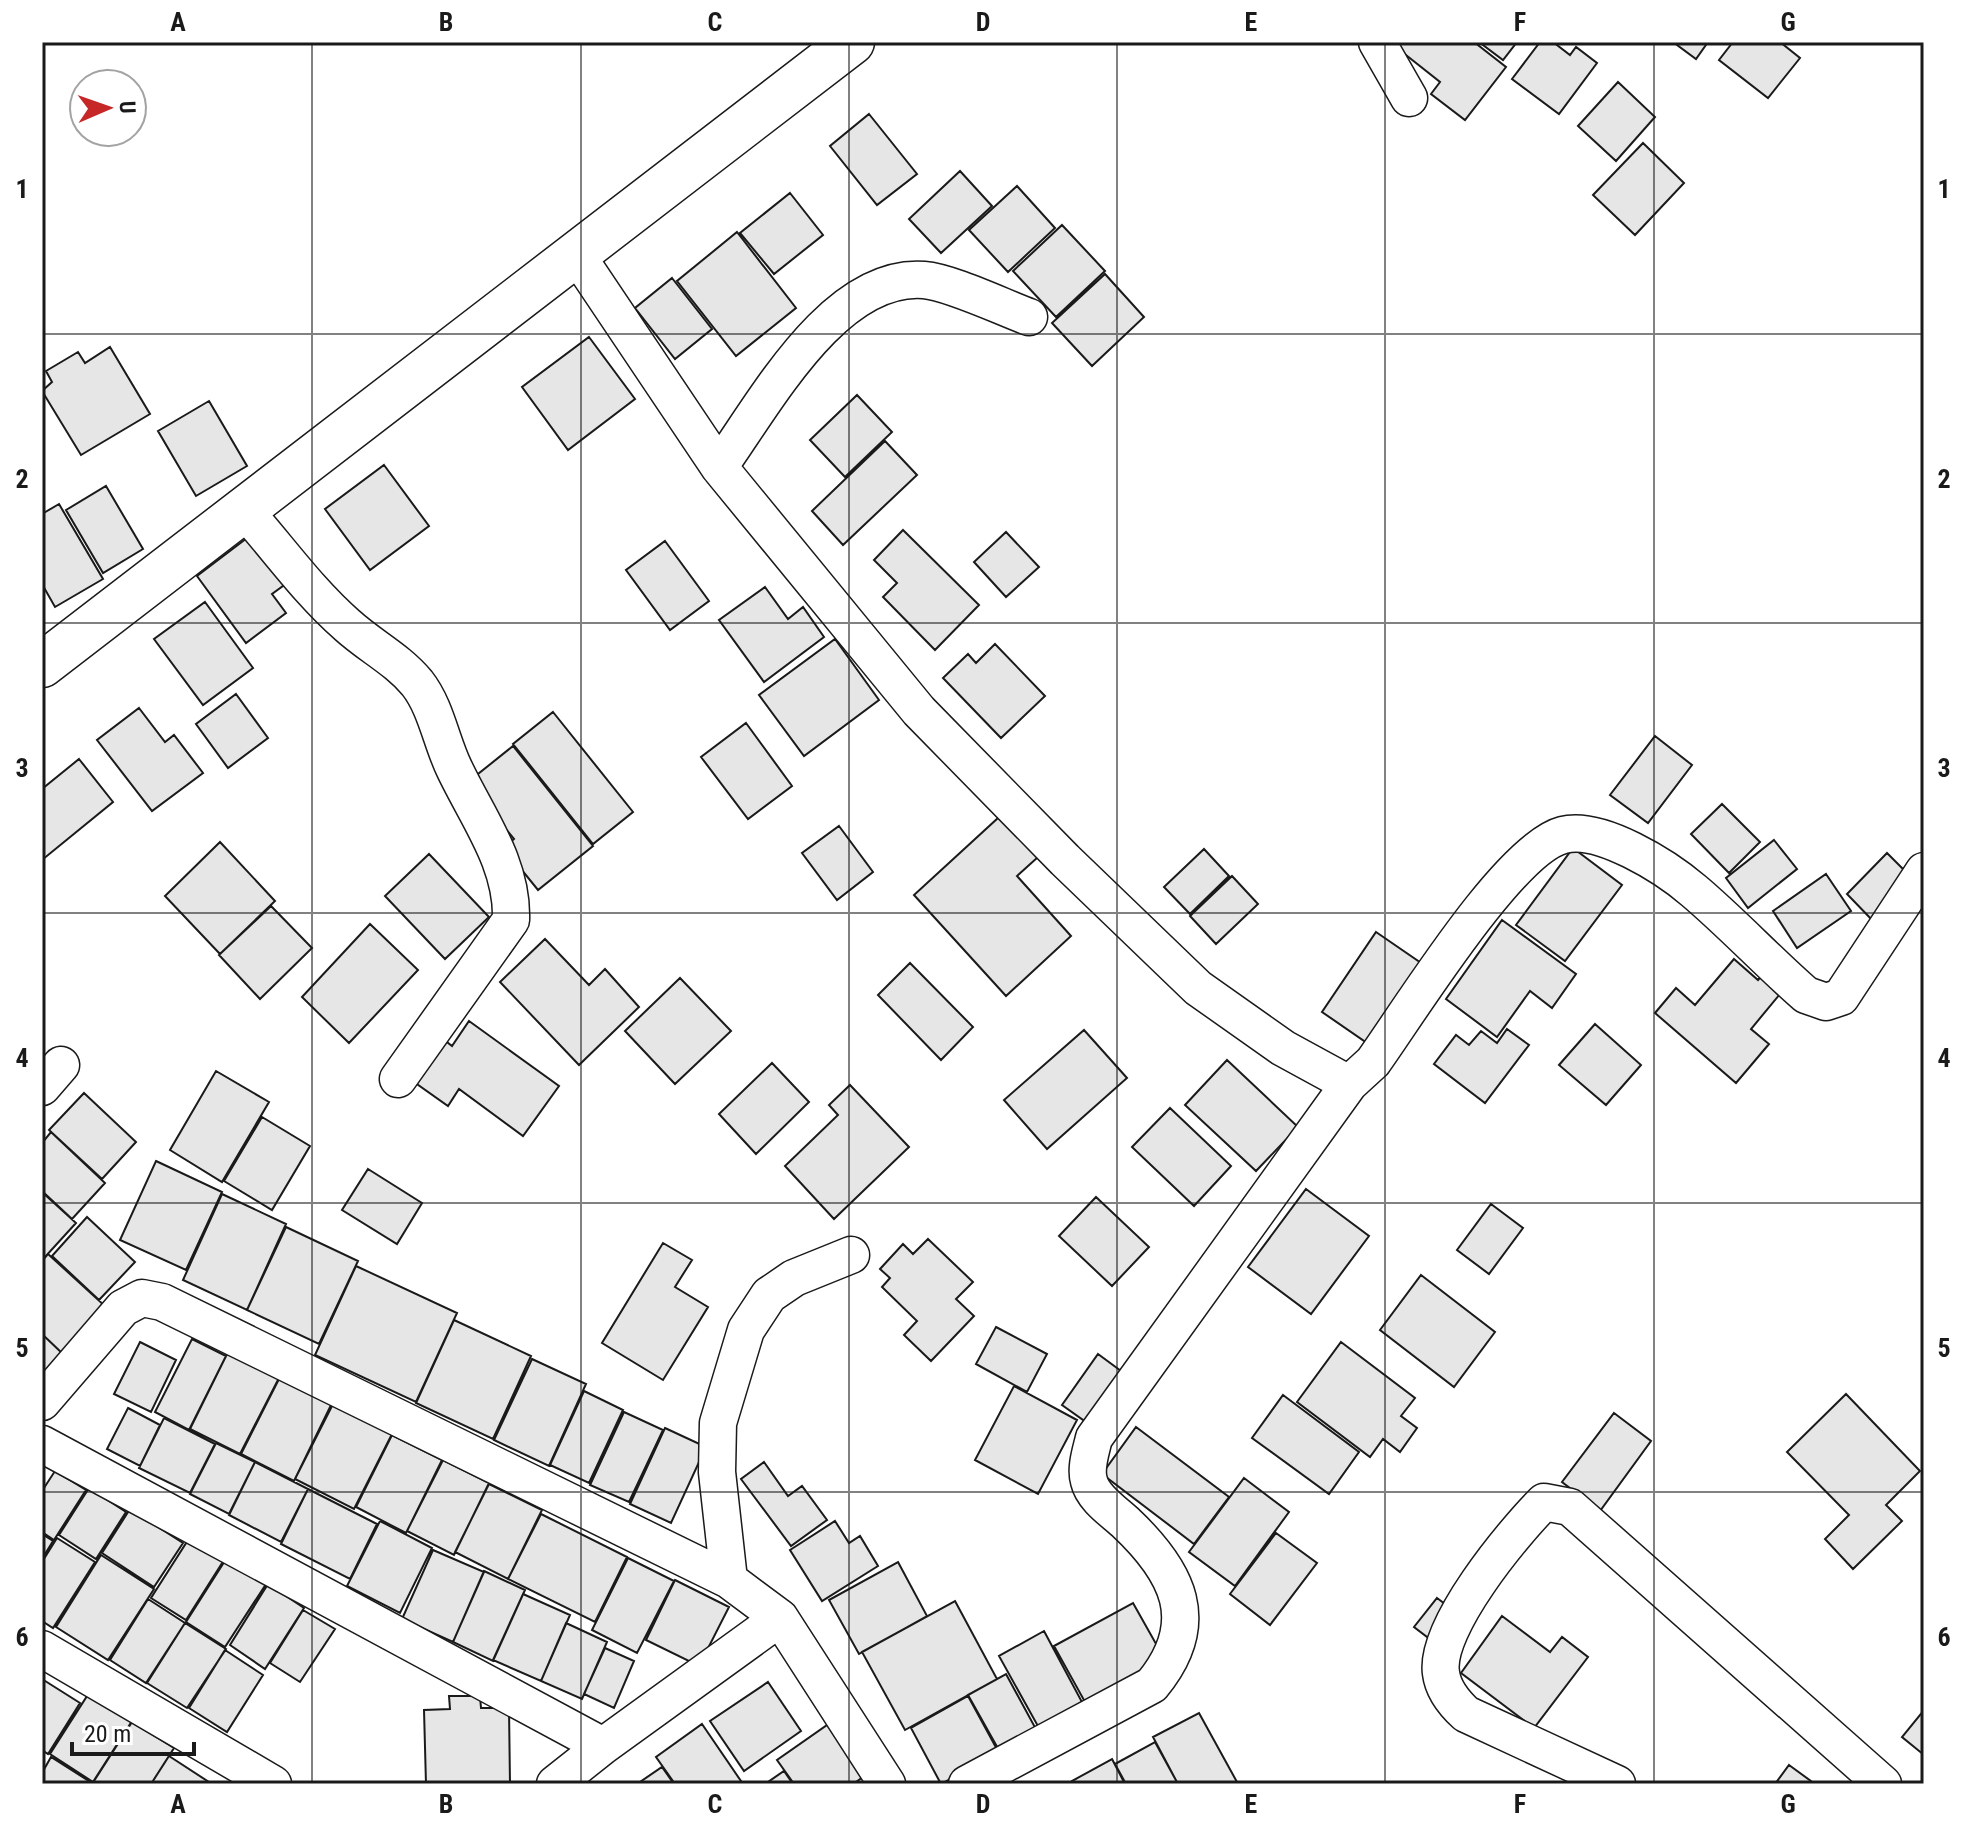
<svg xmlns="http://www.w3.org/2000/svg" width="1966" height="1826" font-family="'Roboto Condensed',sans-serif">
  <rect width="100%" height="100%" fill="#fff"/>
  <path fill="#e6e6e6" stroke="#1a1a1a" stroke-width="2" d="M1394,42H1474L1506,67L1465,120L1431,94L1440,82L1392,44Z
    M1479,42H1517L1503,60Z
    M1540,42H1553L1570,55L1576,47L1597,63L1559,114L1512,79Z
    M1673,42H1708L1696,59Z
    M1733,42H1780L1800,58L1768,98L1719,60Z
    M1618,82L1655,117L1616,161L1578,126Z
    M869,114L917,174L877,205L830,146Z
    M1643,143L1684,183L1635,235L1593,195Z
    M960,171L992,206L941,253L909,219Z
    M1017,186L1055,228L1008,272L969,230Z
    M790,193L823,235L774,274L740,233Z
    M1062,225L1105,271L1056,317L1013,271Z
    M737,232L796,308L736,356L677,281Z
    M1105,274L1144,317L1092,366L1052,323Z
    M672,278L712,329L675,359L635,308Z
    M589,337L635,399L568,450L522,387Z
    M110,347L150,414L81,455L42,391L52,382L46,371L78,352L85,363Z
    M857,395L892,432L845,477L810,440Z
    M209,401L247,466L196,496L158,431Z
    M885,441L917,475L843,545L812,511Z
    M384,465L429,526L370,570L325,509Z
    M106,486L143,549L103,573L66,510Z
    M59,504L103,579L55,607L42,584V514Z
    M903,530L979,605L935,650L883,597L897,583L874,560Z
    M1006,532L1039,567L1006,597L974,562Z
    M251,535L287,583L272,594L286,613L246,643L197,576Z
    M665,541L709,601L670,630L626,570Z
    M765,587L788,619L803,607L824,637L764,682L719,620Z
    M205,602L253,668L203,705L154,639Z
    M835,639L879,700L804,756L759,695Z
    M995,644L1045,696L1001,738L943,678L968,654L976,663Z
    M236,694L268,738L228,768L196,724Z
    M139,708L165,742L174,735L203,773L152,811L97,740Z
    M553,712L633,812L593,844L513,744Z
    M746,723L792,786L748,819L701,757Z
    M1655,736L1692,765L1648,823L1610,795Z
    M513,746L593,846L538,890L504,848L514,839L468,782Z
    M79,759L113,802L42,860V789Z
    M1722,804L1760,842L1729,873L1691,834Z
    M1010,807L1048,848L1017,876L1071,936L1006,996L914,895Z
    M839,826L873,872L837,900L802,853Z
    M1774,840L1797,869L1748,908L1726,878Z
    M220,842L275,901L220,954L165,896Z
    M1573,848L1622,885L1565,961L1516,925Z
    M1204,849L1229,876L1190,914L1164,887Z
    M1887,853L1915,881L1874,922L1847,894Z
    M429,854L489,917L445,959L385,896Z
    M1826,874L1851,911L1797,948L1773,911Z
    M1232,876L1258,904L1216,944L1190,916Z
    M271,906L312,948L260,999L219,955Z
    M1502,920L1576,974L1552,1008L1530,991L1497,1037L1446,999Z
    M370,924L418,970L349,1043L302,997Z
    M1376,932L1424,965L1370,1045L1322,1012Z
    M545,939L589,985L605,969L639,1007L579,1065L500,982Z
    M1734,959L1758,980L1766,971L1785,988L1751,1029L1769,1044L1736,1083L1655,1013L1676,988L1695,1005Z
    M910,963L973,1027L941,1060L878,995Z
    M680,978L731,1031L675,1084L625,1031Z
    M469,1021L559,1086L523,1136L459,1089L448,1106L407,1077L438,1035L452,1046Z
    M1595,1024L1641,1065L1606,1105L1559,1065Z
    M1507,1029L1529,1045L1485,1103L1434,1064L1456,1035L1469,1045L1481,1031L1497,1043Z
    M1084,1030L1127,1078L1047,1149L1004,1100Z
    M1227,1060L1298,1127L1256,1171L1185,1105Z
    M772,1063L809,1102L756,1154L719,1114Z
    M216,1071L269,1102L222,1182L170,1150Z
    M850,1085L909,1147L834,1219L785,1166L838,1115L829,1105Z
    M84,1093L136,1142L102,1179L49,1130Z
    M1170,1108L1231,1166L1194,1206L1132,1147Z
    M262,1117L310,1146L272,1210L224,1181Z
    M51,1132L105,1183L72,1219L42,1191V1143Z
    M156,1161L222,1192L186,1270L120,1240Z
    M368,1169L422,1203L397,1244L342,1210Z
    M1306,1189L1369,1236L1311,1314L1248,1267Z
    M42,1192L76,1223L45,1257L42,1254Z
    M222,1194L286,1224L247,1310L183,1280Z
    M1096,1197L1149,1247L1112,1286L1059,1236Z
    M1491,1204L1523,1228L1489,1274L1457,1250Z
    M87,1217L135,1262L99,1300L52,1256Z
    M286,1227L358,1261L319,1344L247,1310Z
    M928,1239L973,1282L956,1299L974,1316L931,1361L904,1335L917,1321L882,1287L890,1278L880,1269L903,1244L913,1254Z
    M663,1243L692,1260L675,1287L708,1307L663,1380L602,1343Z
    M48,1254L106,1307L63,1354L42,1334V1261Z
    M356,1266L457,1313L416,1402L315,1355Z
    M1421,1275L1495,1332L1454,1387L1380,1330Z
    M454,1320L531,1356L493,1439L416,1403Z
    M996,1327L1047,1354L1027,1392L976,1364Z
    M42,1334L64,1355L42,1378Z
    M192,1339L226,1356L189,1430L155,1412Z
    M140,1342L176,1360L151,1412L114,1394Z
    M1341,1342L1415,1398L1401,1416L1417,1428L1400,1452L1383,1439L1370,1457L1297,1402Z
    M230,1348L281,1374L240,1454L190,1429Z
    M1098,1354L1121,1371L1086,1422L1062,1405Z
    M532,1359L586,1384L549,1466L494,1440Z
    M280,1377L332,1403L294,1481L241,1454Z
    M1014,1386L1077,1420L1038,1494L975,1460Z
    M584,1391L623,1410L589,1483L550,1465Z
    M1846,1394L1920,1471L1886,1505L1902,1521L1853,1569L1825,1539L1849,1515L1787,1452Z
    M1283,1395L1359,1452L1329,1494L1252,1438Z
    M333,1404L392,1434L354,1509L295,1479Z
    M128,1408L160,1425L140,1466L107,1449Z
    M624,1412L663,1430L629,1502L590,1485Z
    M1614,1413L1651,1441L1600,1511L1562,1482Z
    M164,1418L215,1444L190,1493L139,1468Z
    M1136,1427L1229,1497L1194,1544L1102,1474Z
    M665,1428L706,1447L671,1523L630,1504Z
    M392,1435L442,1460L406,1533L356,1507Z
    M216,1443L255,1462L229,1514L190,1494Z
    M443,1460L489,1483L454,1555L407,1531Z
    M255,1462L308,1489L281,1542L229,1515Z
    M764,1462L788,1496L802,1486L827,1520L791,1546L741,1479Z
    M55,1471L86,1490L54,1540L42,1532V1491Z
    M1244,1478L1289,1512L1235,1586L1189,1552Z
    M489,1484L542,1510L508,1579L455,1552Z
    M89,1488L126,1512L96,1559L59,1535Z
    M308,1489L377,1524L350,1579L281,1544Z
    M130,1509L183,1543L154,1587L102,1553Z
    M541,1514L627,1557L595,1622L508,1579Z
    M380,1521L432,1548L400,1613L347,1586Z
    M835,1521L849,1543L860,1536L878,1566L822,1601L790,1550Z
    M1276,1533L1317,1563L1270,1625L1230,1594Z
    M42,1534L53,1541L42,1559Z
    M190,1537L224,1560L186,1620L151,1598Z
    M57,1538L95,1562L53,1628L42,1621V1562Z
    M433,1550L484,1572L453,1642L402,1619Z
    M101,1555L154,1589L108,1660L56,1627Z
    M228,1556L268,1581L225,1647L186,1622Z
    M628,1558L674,1581L637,1653L592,1630Z
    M898,1562L927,1616L859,1654L829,1600Z
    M484,1571L525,1590L493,1661L453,1642Z
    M675,1580L729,1607L699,1666L646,1640Z
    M268,1584L304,1608L265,1669L230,1645Z
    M523,1594L570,1615L541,1681L493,1660Z
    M1437,1598L1457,1613L1435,1643L1414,1627Z
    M148,1599L185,1623L146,1683L110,1660Z
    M955,1601L997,1679L905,1730L862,1652Z
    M1133,1603L1164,1658L1085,1702L1054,1646Z
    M303,1610L335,1629L300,1682L270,1663Z
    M1502,1616L1550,1652L1562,1637L1588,1657L1534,1728L1461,1673Z
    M185,1623L226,1649L187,1708L147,1683Z
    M566,1623L607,1642L582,1699L541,1681Z
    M1044,1631L1083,1704L1039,1728L999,1656Z
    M605,1648L634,1661L614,1708L584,1694Z
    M225,1650L263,1675L227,1732L189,1708Z
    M1006,1674L1037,1731L1000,1752L968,1695Z
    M42,1679L80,1703L48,1754L42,1750Z
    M768,1682L801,1731L744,1771L710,1721Z
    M89,1693L132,1721L93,1782L50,1754Z
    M449,1696H480L481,1708H509L510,1784H426L424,1710L450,1709Z
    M968,1696L999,1753L941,1784L911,1728Z
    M1924,1710V1755L1902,1737Z
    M1199,1713L1237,1782L1233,1784H1178L1153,1737Z
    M132,1722L174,1748L151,1784H99L94,1781Z
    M830,1723L866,1775L853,1784H794L777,1760Z
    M702,1724L743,1784H675L656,1757Z
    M1155,1742L1178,1784H1126L1115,1764Z
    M169,1756L212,1784H151Z
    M51,1757L92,1783L91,1784H42V1773Z
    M1112,1759L1125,1784H1073L1072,1781Z
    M1789,1765L1815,1784H1775Z
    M662,1767L674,1784H637Z
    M784,1771L793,1784H765Z"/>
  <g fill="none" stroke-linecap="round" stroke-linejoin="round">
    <g stroke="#1a1a1a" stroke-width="39">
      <path id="minor" d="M1377,42L1409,98
        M576,254L719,467L919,711L1065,860L1198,988L1283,1048L1349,1084
        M719,467C765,403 834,273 924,280C950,282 1002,307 1029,317
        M245,511C278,548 309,592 347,625C370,646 397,659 417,683C436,707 441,741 454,768C477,817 513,863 511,920L398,1079
        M42,1087L61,1065
        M42,1402L123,1308L142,1298L162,1302L729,1580L780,1618L887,1784
        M42,1444L603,1746
        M729,1580L717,1472L718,1423L746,1330L769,1295L794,1278L851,1255
        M42,1649L273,1784
        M555,1784L603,1746L780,1618
        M967,1784L1152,1685C1204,1622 1178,1572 1125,1522C1113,1511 1093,1498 1089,1481C1085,1468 1091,1451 1094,1438L1349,1084L1373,1062C1409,1012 1509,849 1563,835C1600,825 1666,867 1694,891C1733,924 1768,962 1806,995L1826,1002L1841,997L1924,871
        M1617,1784L1466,1714C1454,1703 1443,1689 1441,1673C1434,1628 1513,1533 1544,1502L1570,1507L1883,1784"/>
    </g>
    <g stroke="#1a1a1a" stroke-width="47">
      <path id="tertiary" d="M42,665L852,42"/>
    </g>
    <use href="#minor" stroke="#fff" stroke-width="36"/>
    <use href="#tertiary" stroke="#fff" stroke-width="44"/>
  </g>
  <path fill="none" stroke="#1a1a1a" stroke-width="2" stroke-opacity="0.55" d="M312,42V1784M581,42V1784M849,42V1784M1117,42V1784M1385,42V1784M1654,42V1784M42,334H1924M42,623H1924M42,913H1924M42,1203H1924M42,1492H1924"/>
  <rect width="1966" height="1826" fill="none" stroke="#ffffff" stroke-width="88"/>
  <g transform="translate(108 108) rotate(88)"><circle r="38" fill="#ffffff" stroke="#a3a3a3" stroke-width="2"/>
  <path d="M0-6L14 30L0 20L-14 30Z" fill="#c62828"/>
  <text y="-12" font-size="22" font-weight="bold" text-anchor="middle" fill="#1a1a1a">U</text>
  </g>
  <path d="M72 1742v12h122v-12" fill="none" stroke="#1a1a1a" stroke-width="4"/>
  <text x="84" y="1742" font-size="24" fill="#1a1a1a" stroke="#ffffff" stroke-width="6" paint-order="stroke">20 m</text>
  <rect x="44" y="44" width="1878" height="1738" fill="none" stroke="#1a1a1a" stroke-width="3"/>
  <g font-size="26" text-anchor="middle" font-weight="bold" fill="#1a1a1a">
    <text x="178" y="31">A</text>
    <text x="446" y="31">B</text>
    <text x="715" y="31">C</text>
    <text x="983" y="31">D</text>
    <text x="1251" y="31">E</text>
    <text x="1520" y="31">F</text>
    <text x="1788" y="31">G</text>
    <text x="22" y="198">1</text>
    <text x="1944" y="198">1</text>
    <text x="22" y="488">2</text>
    <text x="1944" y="488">2</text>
    <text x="22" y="777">3</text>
    <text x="1944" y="777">3</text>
    <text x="22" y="1067">4</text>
    <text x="1944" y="1067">4</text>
    <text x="22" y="1357">5</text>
    <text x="1944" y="1357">5</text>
    <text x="22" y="1646">6</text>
    <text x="1944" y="1646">6</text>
    <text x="178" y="1813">A</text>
    <text x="446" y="1813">B</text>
    <text x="715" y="1813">C</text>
    <text x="983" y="1813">D</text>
    <text x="1251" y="1813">E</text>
    <text x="1520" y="1813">F</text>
    <text x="1788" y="1813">G</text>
  </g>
</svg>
